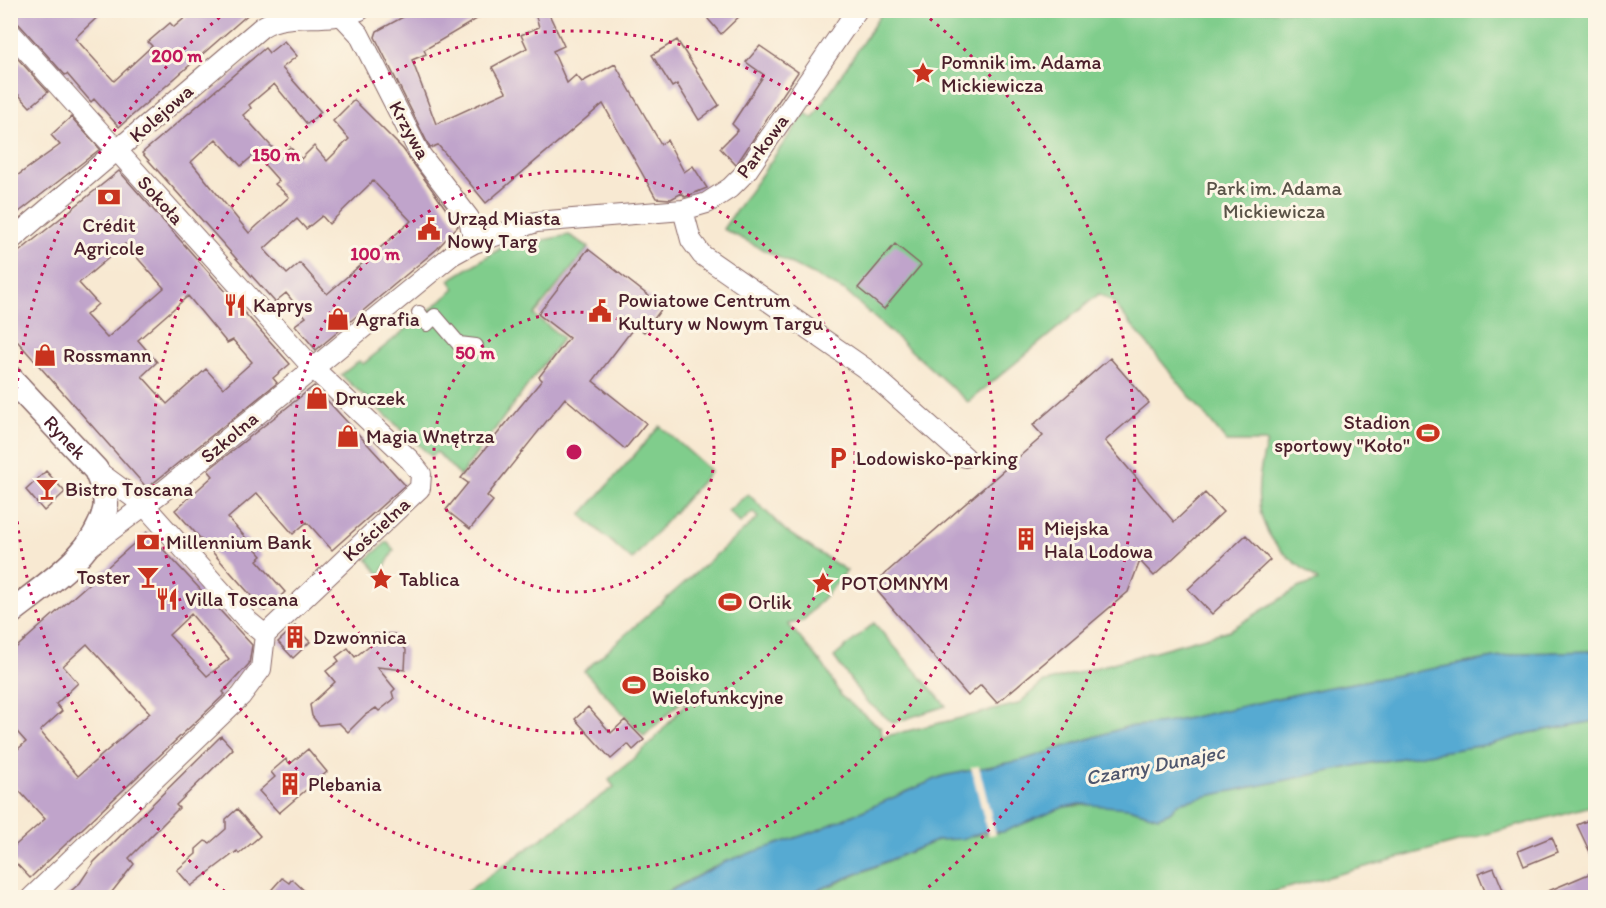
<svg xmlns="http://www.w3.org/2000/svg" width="1606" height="908" font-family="Itim,sans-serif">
  <rect width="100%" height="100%" fill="#fcf5e5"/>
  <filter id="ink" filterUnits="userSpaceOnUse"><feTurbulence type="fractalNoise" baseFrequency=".0167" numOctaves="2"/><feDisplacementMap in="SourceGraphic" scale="12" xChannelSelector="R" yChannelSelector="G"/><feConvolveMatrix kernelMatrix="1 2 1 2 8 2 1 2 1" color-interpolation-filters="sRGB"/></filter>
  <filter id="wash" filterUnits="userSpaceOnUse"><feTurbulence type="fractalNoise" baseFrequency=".008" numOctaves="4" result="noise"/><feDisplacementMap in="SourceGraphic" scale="24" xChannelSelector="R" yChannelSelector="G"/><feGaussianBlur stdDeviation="1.35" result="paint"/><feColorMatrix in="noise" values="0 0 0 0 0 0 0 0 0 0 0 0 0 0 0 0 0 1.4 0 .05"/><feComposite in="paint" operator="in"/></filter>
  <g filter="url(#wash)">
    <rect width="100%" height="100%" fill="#f8e9d2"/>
    <path fill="#80cd8c" stroke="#65765c" stroke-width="1.5" d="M883,11H1595V651L1525,653L1471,662L1325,688L1166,723L1126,727L1023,760L943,776L816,831L724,862L657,897L458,898L614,787L609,780L652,742L686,703L683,700L644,736L584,671L758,518L753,512L740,523L728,511L748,494L787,532L847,571L803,621L788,624L824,666L841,696L881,728L882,737L1018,704L1042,683L1230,630L1298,588L1318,581C1307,570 1292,562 1282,551C1251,520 1256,480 1267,442H1227L1113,302L1099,294L968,402L845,291L723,229L805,113L813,118Z
      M569,235L589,247L534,315L563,338L460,476L437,452L431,456L341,375L359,361L363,364L455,289L449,280L501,248Z
      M660,426L711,471L632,560L581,515Z
      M387,542L394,550L380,575L367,559Z
      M874,623L946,706L893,723L865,700L834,657Z
      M1595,721V805L1265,894L1249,898H801L938,840L1003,832L1064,807L1095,804L1129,808L1158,817L1170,812L1178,803L1207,796L1370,763L1491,744L1529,733Z"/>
    <path fill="#57aad2" stroke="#50647e" stroke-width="1.5" d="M1595,651V721L1529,733L1491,744L1370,763L1207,796L1178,803L1170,812L1158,817L1129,808L1080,804L1064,807L1003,832H983L961,839L938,840L801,897L657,898L724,862L816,831L943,776L1023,760L1126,727L1166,723L1325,688L1471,662L1525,653Z"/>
    <path fill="#f8e9d2" d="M979,766L996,835H988L971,767Z"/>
    <g id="blocks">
      <path fill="#c0a4cb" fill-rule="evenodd" d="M10,10H105L75,38L114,81L152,46L148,42L170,23L174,27L194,10H253L119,127L94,99L91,102L67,74L65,75L19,24L10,20Z
        M416,10H492L424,50L426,54L412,60L436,124L506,92L492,67L527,48L521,35L539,27L534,10H547L564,46L553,51L567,83L576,75L582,82L615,64L661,144L667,140L684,172L693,166L707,188L685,197L682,193L671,199L656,198L603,104L486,203L438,145L430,148L375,37L377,31Z
        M717,10H746L721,34L708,19Z
        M677,40L719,105L699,120L677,84L672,87L652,55Z
        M284,41L297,56L282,68L321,112L307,124L274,84L249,105L251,108L243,115L280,156L290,147L301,159L314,146L327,161L349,139L333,121L354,100L403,149L458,226L437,249L316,350L295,325L306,317L286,293L275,302L142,153L265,48L269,53ZM216,139L241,166L255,154L279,181L275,184L289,197L249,233L191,162ZM373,181L411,221L327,294L300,263L287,274L264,249L297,219L306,229L322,216L329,224Z
        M760,46L798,72L736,165L720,148L738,130L732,124L764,75L746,62Z
        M10,50L48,92L30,107L19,95L10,102Z
        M71,117L100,149L10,219V181L60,145L51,135Z
        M119,171L290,364L273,378L277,383L147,488L10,333V259ZM125,244L164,288L107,338L86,315L98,304L79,283ZM188,296L227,343L233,340L252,362L223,388L206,369L167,404L142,376L157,362L138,340Z
        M895,244L921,265L884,309L858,288Z
        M588,249L663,307L644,332L635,326L593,381L646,423L625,449L565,398L487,496L493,501L470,529L446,510L468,483L461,478L542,380L539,377L569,338L538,314Z
        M1110,358L1149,403L1105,441L1174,522L1205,493L1223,512L1154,576L1140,561L1128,592L997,703L981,685L968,696L872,585L1043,436L1033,425Z
        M314,386L405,485L332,550L307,522L293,534L257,493L228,518L262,556L257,560L285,592L265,611L175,510L213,476L208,470Z
        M46,471L65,492L44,511L26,490Z
        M147,532L252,645L249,664L223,692L225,694L30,878L10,857V850L45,819L10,781V756L26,742L10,724V653ZM191,614L229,659L207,676L169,635ZM87,644L150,713L78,776L40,731L62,711L56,704L78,683L63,666Z
        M1246,535L1270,560L1212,614L1188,589Z
        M295,626L310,642L293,658L278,642Z
        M375,634H394L406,650L405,670L377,667L395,689L392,692L394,699L379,711L376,708L365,715L348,732L339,723L319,725L312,716L310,705L335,682L326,671L339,661L336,657L348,648L355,657L375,641Z
        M588,707L611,733L625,720L644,740L633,750L628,744L611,759L575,719Z
        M221,736L233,749L176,805L179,808L129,858L134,864L108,897H64L80,883L94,862Z
        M308,749L327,772L279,813L259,791L275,777L271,772L286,759L290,764Z
        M237,809L260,836L239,854L237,851L191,886L177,870L196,854V849L205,841L210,843L226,829V819Z
        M1596,817V865L1577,825Z
        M1552,837L1558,852L1524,866L1518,851Z
        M1494,868L1503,890L1487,896L1478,874Z
        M1596,871V897H1534Z
        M282,878L289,883L292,879L311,897H265Z"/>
    </g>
  </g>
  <g filter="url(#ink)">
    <use href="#blocks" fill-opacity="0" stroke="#876665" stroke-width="1.5"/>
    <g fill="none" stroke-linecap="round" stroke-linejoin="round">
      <g stroke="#876665" stroke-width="16">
        <path id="pedestrian" d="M419,313L427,324L435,316L459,344L476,346"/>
      </g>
      <g stroke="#876665" stroke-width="22">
        <path id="minor" d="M343,17L359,34L420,154L469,218L474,243
          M10,32L313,368L410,460L421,474L420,488L265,635
          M683,210L691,240L702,255L866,369L965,457
          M10,241L262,27C289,10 326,24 360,10
          M89,547L166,489L452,255L474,243L536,222L683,210L707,203L730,188L746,172L857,10
          M31,898L241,696L261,669L265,635L248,621L145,506L96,470"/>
      </g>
      <g stroke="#876665" stroke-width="27">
        <g id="tertiary">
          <path id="s1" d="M10,378L96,470C101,482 108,497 105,510C94,556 45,585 10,613"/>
        </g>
      </g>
      <use href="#pedestrian" stroke="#fff" stroke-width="14"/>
      <use href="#minor" stroke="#fff" stroke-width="20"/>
      <use href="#tertiary" stroke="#fff" stroke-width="24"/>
    </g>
  </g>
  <g fill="none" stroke="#c2185b" stroke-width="3" stroke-dasharray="3 6">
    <circle cx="574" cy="452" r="140"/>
    <circle cx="574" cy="452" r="281"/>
    <circle cx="574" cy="452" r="421"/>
    <path d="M232 897A561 561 0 0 1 225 13M923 13A561 561 0 0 1 916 897"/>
  </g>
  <defs>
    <g id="sight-bare" transform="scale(1.8)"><path d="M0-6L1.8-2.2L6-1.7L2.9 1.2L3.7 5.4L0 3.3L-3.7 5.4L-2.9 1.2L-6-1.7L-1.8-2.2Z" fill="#c8321e" stroke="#fcf5e5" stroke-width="2.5" paint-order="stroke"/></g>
    <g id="bank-bare" transform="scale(1.8)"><path d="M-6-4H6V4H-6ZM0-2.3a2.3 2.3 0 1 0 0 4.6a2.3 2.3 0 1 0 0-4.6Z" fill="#c8321e" stroke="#fcf5e5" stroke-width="2.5" paint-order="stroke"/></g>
    <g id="civic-bare" transform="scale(1.8)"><path d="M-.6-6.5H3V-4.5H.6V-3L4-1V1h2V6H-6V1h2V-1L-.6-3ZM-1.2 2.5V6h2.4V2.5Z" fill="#c8321e" stroke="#fcf5e5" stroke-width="2.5" paint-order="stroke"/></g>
    <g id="restaurant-bare" transform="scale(1.8)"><path d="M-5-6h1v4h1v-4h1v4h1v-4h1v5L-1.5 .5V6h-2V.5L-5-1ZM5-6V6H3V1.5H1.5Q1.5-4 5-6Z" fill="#c8321e" stroke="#fcf5e5" stroke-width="2.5" paint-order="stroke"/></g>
    <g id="shop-bare" transform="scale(1.8)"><path d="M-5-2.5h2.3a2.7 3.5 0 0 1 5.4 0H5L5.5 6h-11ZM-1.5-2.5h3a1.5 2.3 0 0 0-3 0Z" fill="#c8321e" stroke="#fcf5e5" stroke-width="2.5" paint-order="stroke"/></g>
    <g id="stadium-bare" transform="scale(1.8)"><path d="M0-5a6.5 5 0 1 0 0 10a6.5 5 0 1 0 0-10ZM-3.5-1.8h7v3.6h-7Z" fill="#c8321e" stroke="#fcf5e5" stroke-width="2.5" paint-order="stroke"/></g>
    <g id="parking-bare" transform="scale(1.8)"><path d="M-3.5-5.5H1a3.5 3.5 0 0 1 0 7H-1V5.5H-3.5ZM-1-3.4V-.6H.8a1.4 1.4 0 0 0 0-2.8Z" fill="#c8321e" stroke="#fcf5e5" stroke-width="2.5" paint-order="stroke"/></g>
    <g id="bar-bare" transform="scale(1.8)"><path d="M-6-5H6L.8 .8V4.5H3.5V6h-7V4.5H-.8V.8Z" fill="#c8321e" stroke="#fcf5e5" stroke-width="2.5" paint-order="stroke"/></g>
    <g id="building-bare" transform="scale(1.8)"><path d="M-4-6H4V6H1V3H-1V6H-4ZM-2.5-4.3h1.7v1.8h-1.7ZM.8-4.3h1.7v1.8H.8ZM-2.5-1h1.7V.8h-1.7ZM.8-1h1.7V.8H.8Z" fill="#c8321e" stroke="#fcf5e5" stroke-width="2.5" paint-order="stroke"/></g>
  </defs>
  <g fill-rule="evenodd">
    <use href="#sight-bare" x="923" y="73"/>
    <use href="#bank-bare" x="109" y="197"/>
    <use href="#civic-bare" x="429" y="229"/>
    <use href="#restaurant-bare" x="235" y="305"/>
    <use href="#civic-bare" x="600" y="311"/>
    <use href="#shop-bare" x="338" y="319"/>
    <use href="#shop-bare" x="45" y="355"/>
    <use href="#shop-bare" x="317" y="398"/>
    <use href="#stadium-bare" x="1428" y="433"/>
    <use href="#shop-bare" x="348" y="436"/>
    <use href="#parking-bare" x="838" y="458"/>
    <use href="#bar-bare" x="47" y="489"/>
    <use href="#building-bare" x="1026" y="539"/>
    <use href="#bank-bare" x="148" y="542"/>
    <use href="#bar-bare" x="148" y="577"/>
    <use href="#sight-bare" x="381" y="579"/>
    <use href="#sight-bare" x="823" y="583"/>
    <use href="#restaurant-bare" x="167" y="599"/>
    <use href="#stadium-bare" x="730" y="602"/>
    <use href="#building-bare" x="295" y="637"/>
    <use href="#stadium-bare" x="634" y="685"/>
    <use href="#building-bare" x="290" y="784"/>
  </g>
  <g text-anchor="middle" stroke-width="6" stroke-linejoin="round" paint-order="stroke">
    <g font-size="20" fill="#4a1f2b" stroke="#fcf5e5" text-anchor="start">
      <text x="941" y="69">Pomnik im. Adama<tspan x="941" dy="23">Mickiewicza</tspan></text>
      <text x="447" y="225">Urząd Miasta<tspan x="447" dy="23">Nowy Targ</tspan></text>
      <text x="109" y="232" text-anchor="middle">Crédit<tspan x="109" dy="23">Agricole</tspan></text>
      <text x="618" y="307">Powiatowe Centrum<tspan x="618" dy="23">Kultury w Nowym Targu</tspan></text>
      <text x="253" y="312">Kaprys</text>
      <text x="356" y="326">Agrafia</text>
      <text x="63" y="362">Rossmann</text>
      <text x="335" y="405">Druczek</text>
      <text x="1410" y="429" text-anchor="end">Stadion<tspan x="1410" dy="23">sportowy "Koło"</tspan></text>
      <text x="366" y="443">Magia Wnętrza</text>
      <text x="856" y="465">Lodowisko-parking</text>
      <text x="65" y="496">Bistro Toscana</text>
      <text x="1044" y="535">Miejska<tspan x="1044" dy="23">Hala Lodowa</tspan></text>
      <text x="166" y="549">Millennium Bank</text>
      <text x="130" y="584" text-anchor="end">Toster</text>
      <text x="399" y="586">Tablica</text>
      <text x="841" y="590">POTOMNYM</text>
      <text x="185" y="606">Villa Toscana</text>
      <text x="748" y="609">Orlik</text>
      <text x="313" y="644">Dzwonnica</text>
      <text x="652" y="681">Boisko<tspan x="652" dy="23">Wielofunkcyjne</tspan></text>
      <text x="308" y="791">Plebania</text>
    </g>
    <g font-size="20" fill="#4a1f2b" stroke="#fcf5e5">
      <text transform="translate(161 113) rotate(-41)" y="7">Kolejowa</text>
      <text transform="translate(410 130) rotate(61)" y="7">Krzywa</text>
      <text transform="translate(762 146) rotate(-54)" y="7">Parkowa</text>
      <text transform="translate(161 200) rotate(48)" y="7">Sokoła</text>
      <text dy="7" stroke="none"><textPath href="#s1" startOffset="81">Rynek</textPath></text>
      <text transform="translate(229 437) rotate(-40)" y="7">Szkolna</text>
      <text transform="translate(376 529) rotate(-43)" y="7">Kościelna</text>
    </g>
    <g font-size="20" fill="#5a5348" stroke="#fcf5e5">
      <text x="1274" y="195">Park im. Adama<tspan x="1274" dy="23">Mickiewicza</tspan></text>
    </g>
    <g font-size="21" font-style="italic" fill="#4f576e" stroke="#fcf5e5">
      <text transform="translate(1155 765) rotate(-11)" y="7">Czarny Dunajec</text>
    </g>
  </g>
  <circle cx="574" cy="452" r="9" fill="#c2185b" stroke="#fcf5e5" stroke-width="3"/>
  <g font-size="18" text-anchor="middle" font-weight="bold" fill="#c2185b" stroke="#fcf5e5" stroke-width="6" stroke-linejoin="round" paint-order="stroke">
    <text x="177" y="62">200 m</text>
    <text x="276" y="161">150 m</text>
    <text x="375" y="260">100 m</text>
    <text x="475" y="359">50 m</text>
  </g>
  <rect width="1606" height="908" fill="none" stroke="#fcf5e5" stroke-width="36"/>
</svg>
